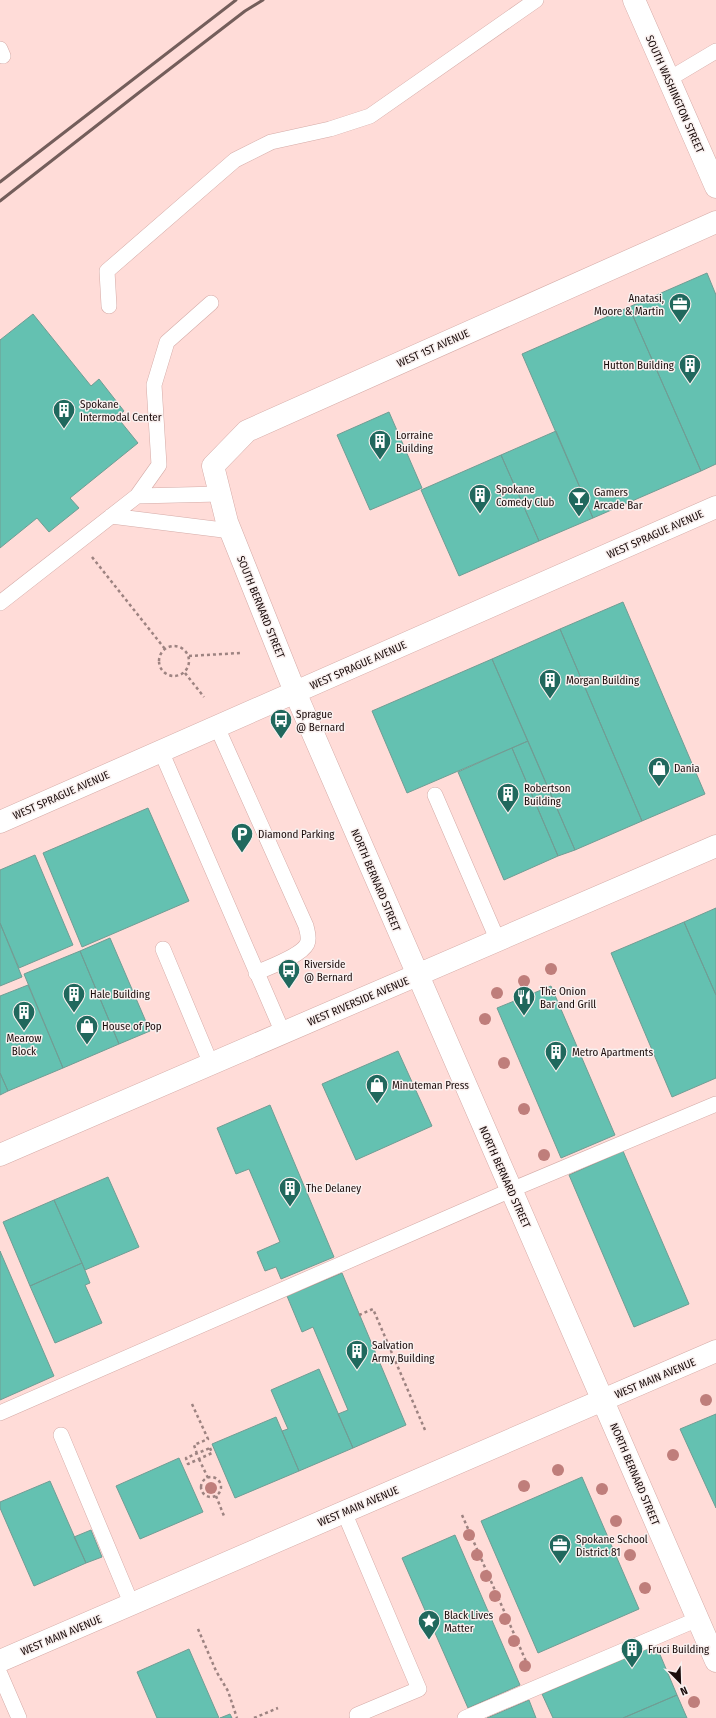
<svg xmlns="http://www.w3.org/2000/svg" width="716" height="1718" font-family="'Fira Sans Condensed',sans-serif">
  <rect width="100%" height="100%" fill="#ffdcd8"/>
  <path fill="#64c1b1" stroke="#709d94" d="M707,273L716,295V464L701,471L629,307Z
    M629,307L701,471L593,518L522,354Z
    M33,314L91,386L99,379L124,411L117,417L138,443L70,498L79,508L49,532L37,518L0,548V340Z
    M389,412L422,488L370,510L337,435Z
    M556,431L593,518L539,541L501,455Z
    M501,455L539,541L459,576L421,490Z
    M623,602L705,794L642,821L560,629Z
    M560,629L642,821L575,850L492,659Z
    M492,659L528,741L407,793L372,711Z
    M528,741L575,850L558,856L512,748Z
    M512,748L558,856L504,880L458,772Z
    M148,808L189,901L82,947L43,853Z
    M35,855L73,945L19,968L0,923V870Z
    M716,908V995L684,922Z
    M684,922L716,995V1078L672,1097L611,953Z
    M0,923L22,977L0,986Z
    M110,938L150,1031L119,1044L80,951Z
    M80,951L119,1044L63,1068L24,974Z
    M28,985L63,1068L8,1091L0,1073V996Z
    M551,986L615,1135L561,1158L497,1008Z
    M398,1051L432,1126L356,1160L322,1084Z
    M0,1073L8,1091L0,1095Z
    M270,1105L334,1257L281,1279L276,1267L265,1271L257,1252L280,1242L249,1169L236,1174L217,1128Z
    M623,1151L689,1304L634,1327L569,1175Z
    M108,1177L139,1247L85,1270L54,1200Z
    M54,1200L82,1263L30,1286L3,1222Z
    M0,1251L54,1376L0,1400Z
    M82,1263L90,1283L85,1285L102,1323L55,1343L30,1286Z
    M342,1273L406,1425L353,1448L338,1414L348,1410L313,1327L302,1332L287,1296Z
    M319,1369L353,1448L299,1471L282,1431L288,1429L271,1390Z
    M716,1414V1508L680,1429Z
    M276,1417L299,1471L235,1498L212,1444Z
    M179,1458L203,1512L140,1539L116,1486Z
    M582,1477L639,1609L538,1653L481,1521Z
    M50,1481L86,1563L34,1586L0,1508V1502Z
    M91,1530L102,1557L86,1563L74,1537Z
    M455,1535L520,1685L468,1708L402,1558Z
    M656,1645L677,1695L623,1718H553L542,1694Z
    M189,1649L219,1718H157L137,1672Z
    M677,1695L687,1718H623Z
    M529,1700L536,1718H487Z
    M230,1714L232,1718H220Z"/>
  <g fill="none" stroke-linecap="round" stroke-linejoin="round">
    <g stroke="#d5aba7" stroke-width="16">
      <path id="lane" d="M0,49L3,56
        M669,79L716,51
        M109,306L107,271L235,160L271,142L330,129L370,116L536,0
        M137,496L220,494
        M111,516L231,531
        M0,603L137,496L159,465L154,385L167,342L211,303
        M217,727L306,926C307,931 310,938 307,944C301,956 269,967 256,973
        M161,751L283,1033
        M435,795L498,941
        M163,949L211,1064
        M0,1413L511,1190L716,1104
        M61,1435L132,1605
        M344,1512L419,1689L357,1715L358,1718
        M0,1674L19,1718
        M465,1718L698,1619"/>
    </g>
    <g stroke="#d5aba7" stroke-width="23">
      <path id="secondary" d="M634,0L716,187
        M716,222L247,431L213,466L227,522L295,692L716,1661
        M0,822L716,507
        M0,1155L716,846
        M0,1661L716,1351"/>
    </g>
    <path stroke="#9d8381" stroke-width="2.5" stroke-dasharray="3 3" stroke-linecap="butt" d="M92,557L165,649
      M159 661a15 15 0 1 1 30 0a15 15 0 1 1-30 0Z
      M189,656L240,653
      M185,673L204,697
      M359,1315L373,1309L425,1430
      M192,1404L208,1439L194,1445L197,1454
      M210,1448L212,1453L188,1464L186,1458Z
      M199,1459L208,1478
      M201 1487a10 10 0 1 1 20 0a10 10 0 1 1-20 0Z
      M216,1496L224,1516
      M462,1515L529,1668
      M198,1629L216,1671L228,1691L237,1718
      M254,1718L278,1708"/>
    <use href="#lane" stroke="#fff" stroke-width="15"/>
    <use href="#secondary" stroke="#fff" stroke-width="22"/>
    <path stroke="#745e5b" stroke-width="3" d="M0,182L236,0
      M0,201L141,91L245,11L263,0"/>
  </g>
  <g fill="#bf7e7b">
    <circle cx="551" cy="969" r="6"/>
    <circle cx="524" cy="981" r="6"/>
    <circle cx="497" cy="993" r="6"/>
    <circle cx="485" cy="1019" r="6"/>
    <circle cx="504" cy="1063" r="6"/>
    <circle cx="524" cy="1109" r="6"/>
    <circle cx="544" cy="1155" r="6"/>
    <circle cx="706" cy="1400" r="6"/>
    <circle cx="673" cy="1455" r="6"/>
    <circle cx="558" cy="1470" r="6"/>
    <circle cx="524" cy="1486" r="6"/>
    <circle cx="211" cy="1488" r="6"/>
    <circle cx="602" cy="1489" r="6"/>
    <circle cx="616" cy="1521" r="6"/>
    <circle cx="469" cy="1535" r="6"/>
    <circle cx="477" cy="1555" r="6"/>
    <circle cx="630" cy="1555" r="6"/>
    <circle cx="486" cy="1576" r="6"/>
    <circle cx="645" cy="1588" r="6"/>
    <circle cx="495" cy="1596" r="6"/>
    <circle cx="505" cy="1619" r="6"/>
    <circle cx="514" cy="1641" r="6"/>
    <circle cx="525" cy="1666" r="6"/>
    <circle cx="694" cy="1702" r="6"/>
  </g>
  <defs>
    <g id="office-pin" transform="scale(1.15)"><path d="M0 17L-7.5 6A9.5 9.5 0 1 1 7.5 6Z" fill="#20685d" stroke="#f9f0ef"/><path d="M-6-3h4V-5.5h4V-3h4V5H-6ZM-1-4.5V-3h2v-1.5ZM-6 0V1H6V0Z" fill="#fff"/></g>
    <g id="building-pin" transform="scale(1.15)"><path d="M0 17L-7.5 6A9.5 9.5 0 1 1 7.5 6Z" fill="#20685d" stroke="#f9f0ef"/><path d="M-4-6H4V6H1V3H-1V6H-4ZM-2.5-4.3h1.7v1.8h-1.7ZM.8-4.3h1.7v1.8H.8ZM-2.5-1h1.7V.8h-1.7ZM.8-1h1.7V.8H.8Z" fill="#fff"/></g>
    <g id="bar-pin" transform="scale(1.15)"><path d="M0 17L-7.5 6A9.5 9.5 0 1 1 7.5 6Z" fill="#20685d" stroke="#f9f0ef"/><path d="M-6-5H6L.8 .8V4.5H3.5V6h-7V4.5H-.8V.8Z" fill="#fff"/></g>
    <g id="bus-pin" transform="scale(1.15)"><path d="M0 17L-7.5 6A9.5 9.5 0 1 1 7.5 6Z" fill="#20685d" stroke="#f9f0ef"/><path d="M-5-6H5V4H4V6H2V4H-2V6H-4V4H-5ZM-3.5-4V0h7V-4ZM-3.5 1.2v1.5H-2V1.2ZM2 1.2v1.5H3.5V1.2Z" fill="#fff"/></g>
    <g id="shop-pin" transform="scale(1.15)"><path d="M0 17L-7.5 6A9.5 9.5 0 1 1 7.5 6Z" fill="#20685d" stroke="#f9f0ef"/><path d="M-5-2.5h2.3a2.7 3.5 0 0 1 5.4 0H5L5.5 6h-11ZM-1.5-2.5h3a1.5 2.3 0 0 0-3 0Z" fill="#fff"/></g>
    <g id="parking-pin" transform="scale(1.15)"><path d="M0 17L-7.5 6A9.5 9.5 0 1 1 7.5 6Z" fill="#20685d" stroke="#f9f0ef"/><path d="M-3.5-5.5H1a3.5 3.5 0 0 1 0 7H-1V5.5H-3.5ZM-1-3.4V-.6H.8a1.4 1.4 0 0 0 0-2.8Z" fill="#fff"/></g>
    <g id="restaurant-pin" transform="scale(1.15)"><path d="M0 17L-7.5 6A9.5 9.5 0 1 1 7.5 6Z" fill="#20685d" stroke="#f9f0ef"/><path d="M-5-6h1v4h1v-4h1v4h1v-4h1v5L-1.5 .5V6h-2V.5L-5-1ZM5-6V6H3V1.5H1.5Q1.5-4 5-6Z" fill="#fff"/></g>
    <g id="sight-pin" transform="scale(1.15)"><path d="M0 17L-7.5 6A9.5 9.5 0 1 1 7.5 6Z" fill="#20685d" stroke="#f9f0ef"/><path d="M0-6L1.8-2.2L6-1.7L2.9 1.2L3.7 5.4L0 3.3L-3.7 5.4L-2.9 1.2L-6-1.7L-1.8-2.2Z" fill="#fff"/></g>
  </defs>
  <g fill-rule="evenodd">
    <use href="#office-pin" x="680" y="304"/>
    <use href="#building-pin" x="690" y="365"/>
    <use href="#building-pin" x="64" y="410"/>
    <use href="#building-pin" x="380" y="441"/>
    <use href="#building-pin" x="480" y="495"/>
    <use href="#bar-pin" x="579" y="498"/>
    <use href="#building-pin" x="550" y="680"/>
    <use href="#bus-pin" x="281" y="720"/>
    <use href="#shop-pin" x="659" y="768"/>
    <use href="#building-pin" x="508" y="794"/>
    <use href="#parking-pin" x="242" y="834"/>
    <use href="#bus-pin" x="289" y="970"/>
    <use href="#building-pin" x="74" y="994"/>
    <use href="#restaurant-pin" x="524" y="997"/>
    <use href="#building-pin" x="24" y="1012"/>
    <use href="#shop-pin" x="87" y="1026"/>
    <use href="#building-pin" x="556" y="1052"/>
    <use href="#shop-pin" x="377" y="1085"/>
    <use href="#building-pin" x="290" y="1188"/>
    <use href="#building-pin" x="357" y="1351"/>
    <use href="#office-pin" x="560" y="1545"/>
    <use href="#sight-pin" x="429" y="1621"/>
    <use href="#building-pin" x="632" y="1649"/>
  </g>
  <g text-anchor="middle" stroke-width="3" stroke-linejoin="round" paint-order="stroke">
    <g font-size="11" fill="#1b0d0c" stroke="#f9f0ef">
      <text transform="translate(675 94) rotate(66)" y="4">SOUTH WASHINGTON STREET</text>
      <text transform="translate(433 348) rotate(-24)" y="4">WEST 1ST AVENUE</text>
      <text transform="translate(655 534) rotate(-24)" y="4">WEST SPRAGUE AVENUE</text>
      <text transform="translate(261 607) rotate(68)" y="4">SOUTH BERNARD STREET</text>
      <text transform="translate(358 665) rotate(-24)" y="4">WEST SPRAGUE AVENUE</text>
      <text transform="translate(61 795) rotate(-24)" y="4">WEST SPRAGUE AVENUE</text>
      <text transform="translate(376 880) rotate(67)" y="4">NORTH BERNARD STREET</text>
      <text transform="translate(358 1001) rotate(-23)" y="4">WEST RIVERSIDE AVENUE</text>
      <text transform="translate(505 1177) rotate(66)" y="4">NORTH BERNARD STREET</text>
      <text transform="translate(655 1378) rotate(-23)" y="4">WEST MAIN AVENUE</text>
      <text transform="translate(635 1474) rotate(67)" y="4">NORTH BERNARD STREET</text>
      <text transform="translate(358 1506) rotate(-23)" y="4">WEST MAIN AVENUE</text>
      <text transform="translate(61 1635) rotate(-23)" y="4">WEST MAIN AVENUE</text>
    </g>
    <g font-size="11" fill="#1b0d0c" stroke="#f9f0ef" text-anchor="start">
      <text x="664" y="302" text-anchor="end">Anatasi,<tspan x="664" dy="13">Moore &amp; Martin</tspan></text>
      <text x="674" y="369" text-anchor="end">Hutton Building</text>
      <text x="80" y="408">Spokane<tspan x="80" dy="13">Intermodal Center</tspan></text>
      <text x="396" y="439">Lorraine<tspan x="396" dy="13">Building</tspan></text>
      <text x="496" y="493">Spokane<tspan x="496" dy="13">Comedy Club</tspan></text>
      <text x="594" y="496">Gamers<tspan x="594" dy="13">Arcade Bar</tspan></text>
      <text x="566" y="684">Morgan Building</text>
      <text x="296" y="718">Sprague<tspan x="296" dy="13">@ Bernard</tspan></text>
      <text x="674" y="772">Dania</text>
      <text x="524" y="792">Robertson<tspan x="524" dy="13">Building</tspan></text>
      <text x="258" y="838">Diamond Parking</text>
      <text x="304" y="968">Riverside<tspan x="304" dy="13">@ Bernard</tspan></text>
      <text x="540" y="995">The Onion<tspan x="540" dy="13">Bar and Grill</tspan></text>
      <text x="90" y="998">Hale Building</text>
      <text x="102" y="1030">House of Pop</text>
      <text x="24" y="1042" text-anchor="middle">Mearow<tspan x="24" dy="13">Block</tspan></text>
      <text x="572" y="1056">Metro Apartments</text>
      <text x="392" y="1089">Minuteman Press</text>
      <text x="306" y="1192">The Delaney</text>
      <text x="372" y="1349">Salvation<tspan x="372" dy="13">Army Building</tspan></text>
      <text x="576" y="1543">Spokane School<tspan x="576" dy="13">District 81</tspan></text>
      <text x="444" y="1619">Black Lives<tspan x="444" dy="13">Matter</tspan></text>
      <text x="648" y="1653">Fruci Building</text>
    </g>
  </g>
  <g transform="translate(680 1682) rotate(157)" stroke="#f9f0ef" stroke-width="3" paint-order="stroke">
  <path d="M0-3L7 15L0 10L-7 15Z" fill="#1b0d0c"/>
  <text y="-6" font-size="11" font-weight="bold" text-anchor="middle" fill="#1b0d0c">N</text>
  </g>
</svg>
